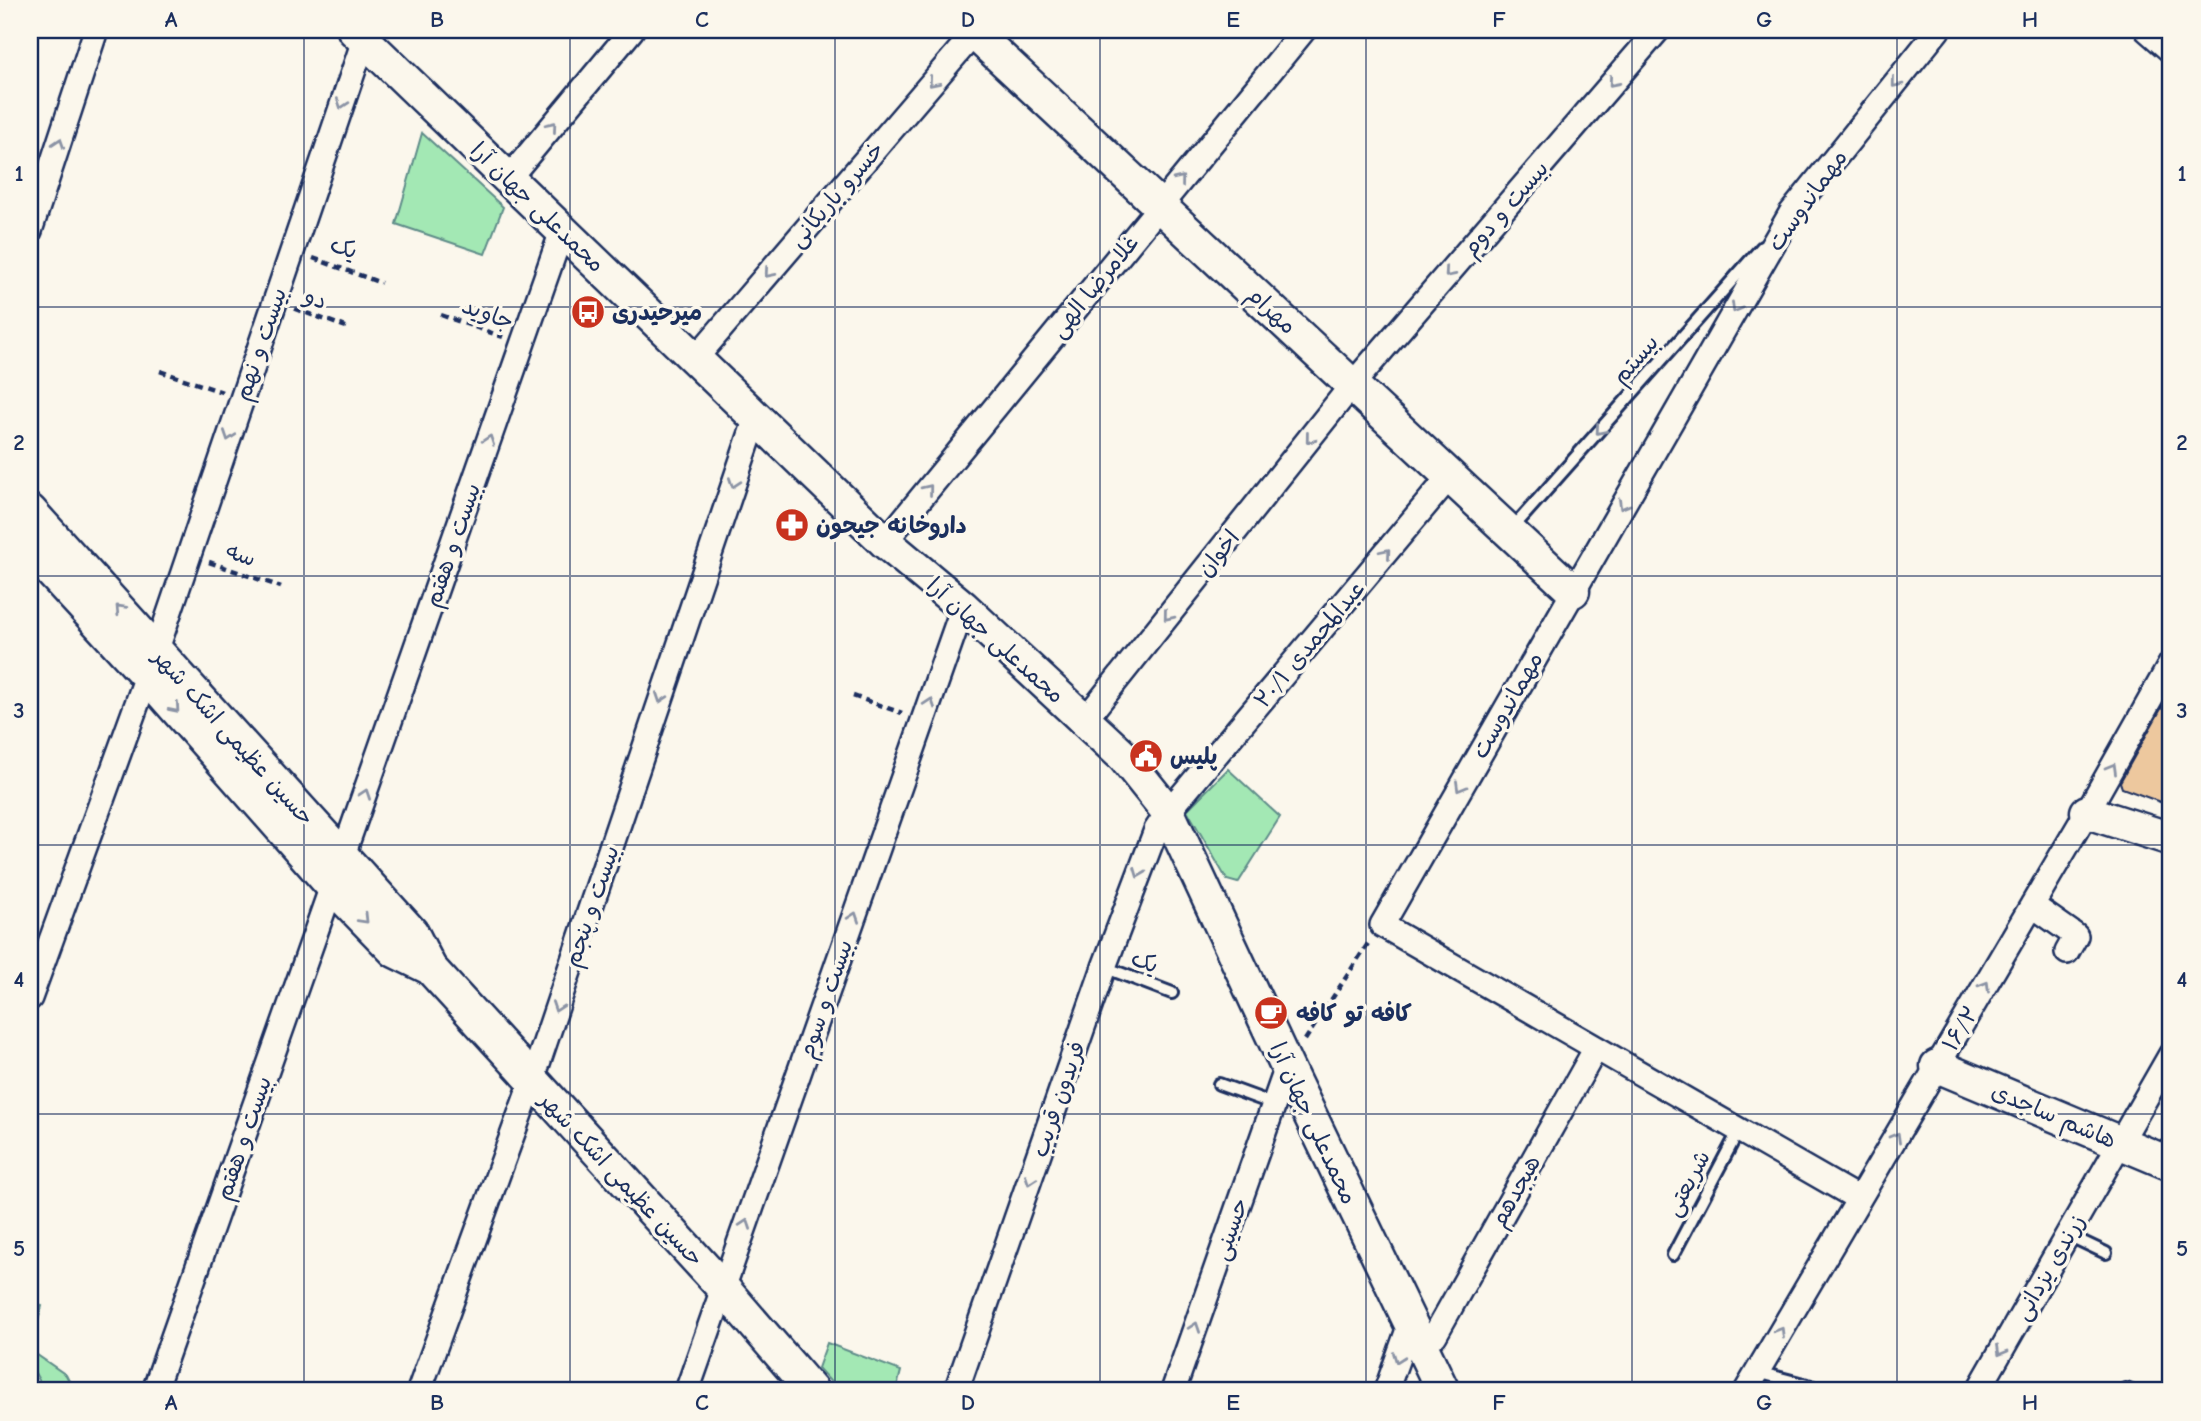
<svg xmlns="http://www.w3.org/2000/svg" width="2201" height="1421" font-family="'Comic Neue','Playpen Sans Arabic',sans-serif">
  <rect width="100%" height="100%" fill="#fbf7ec"/>
  <filter id="ink" filterUnits="userSpaceOnUse"><feTurbulence type="fractalNoise" baseFrequency=".0143" numOctaves="2"/><feDisplacementMap in="SourceGraphic" scale="14" xChannelSelector="R" yChannelSelector="G"/><feConvolveMatrix kernelMatrix="1 2 1 2 8 2 1 2 1" color-interpolation-filters="sRGB"/></filter>
  <g filter="url(#ink)">
    <path fill="#a3e8b4" stroke="#5f8c89" stroke-width="2" d="M422,133L503,207L485,254L396,224Z
      M1228,769L1280,817L1238,883L1227,880L1187,810Z
      M30,1301L42,1306L30,1350L66,1375L74,1391H45L30,1364Z
      M827,1343L901,1371L896,1391H839L818,1368Z"/>
    <path fill="#edc89e" stroke="#1b2f5e" stroke-width="2" d="M2171,691V806L2122,788L2120,782Z"/>
    <g fill="none" stroke-linecap="round" stroke-linejoin="round">
      <g stroke="#1b2f5e" stroke-width="16">
        <path id="lane" d="M1510,531L1762,247
          M1104,967L1172,993
          M1219,1084L1274,1104
          M2068,1235L2106,1253
          M1673,1255L1739,1130
          M1757,1372L1811,1386
          M2126,1389L2131,1391"/>
      </g>
      <g stroke="#1b2f5e" stroke-width="28">
        <path id="street" d="M2147,30L2171,51
          M508,179L632,30
          M30,231L96,30
          M695,359L977,30
          M885,542L1304,30
          M157,649L364,40
          M1084,721L1352,385L1658,30
          M342,858L562,231
          M2032,905L2076,936L2067,952
          M30,998L147,676
          M1859,1199L1382,925L1791,213L1938,30
          M1435,1335L1596,1048
          M154,1391L332,886
          M419,1391L532,1081L756,418
          M687,1391L963,607
          M956,1391L1104,967L1156,830L1168,812L1450,476
          M1173,1391L1287,1067
          M1386,1391L1410,1324
          M1746,1391L2087,812L2171,663
          M1978,1391L2171,1054"/>
      </g>
      <g stroke="#1b2f5e" stroke-width="37">
        <path id="secondary" d="M354,30L885,542L963,607L1124,757L1168,812L1287,1067L1443,1391
          M971,30L1573,591
          M30,511L412,933L430,968L723,1288L812,1391
          M30,549L147,676L332,886L395,951L430,968
          M2087,812L2171,839
          M1937,1066L2171,1164"/>
      </g>
      <path stroke="#1b2f5e" stroke-width="4.5" stroke-dasharray="7 5" stroke-linecap="butt" d="M313,258L381,283
        M295,309L346,327
        M441,315L503,337
        M160,371L222,392
        M209,562L281,587
        M853,696L902,713
        M1305,1040L1369,942"/>
      <use href="#lane" stroke="#fbf7ec" stroke-width="10"/>
      <use href="#street" stroke="#fbf7ec" stroke-width="23"/>
      <use href="#secondary" stroke="#fbf7ec" stroke-width="32"/>
    </g>
    <defs><path id="oneway-chevron" d="M-2-3.5L2.5 0L-2 3.5" fill="none" stroke-width="1.6" stroke-linecap="round" stroke-linejoin="round" transform="scale(1.75)"/></defs>
    <g stroke="#8b93a5">
      <use href="#oneway-chevron" transform="translate(933 82) rotate(131)"/>
      <use href="#oneway-chevron" transform="translate(1613 82) rotate(131)"/>
      <use href="#oneway-chevron" transform="translate(1896 83) rotate(129)"/>
      <use href="#oneway-chevron" transform="translate(342 104) rotate(109)"/>
      <use href="#oneway-chevron" transform="translate(552 126) rotate(-50)"/>
      <use href="#oneway-chevron" transform="translate(59 143) rotate(-72)"/>
      <use href="#oneway-chevron" transform="translate(1180 180) rotate(-51)"/>
      <use href="#oneway-chevron" transform="translate(769 273) rotate(131)"/>
      <use href="#oneway-chevron" transform="translate(1449 273) rotate(131)"/>
      <use href="#oneway-chevron" transform="translate(1736 308) rotate(120)"/>
      <use href="#oneway-chevron" transform="translate(1600 430) rotate(131)"/>
      <use href="#oneway-chevron" transform="translate(229 436) rotate(109)"/>
      <use href="#oneway-chevron" transform="translate(1310 439) rotate(129)"/>
      <use href="#oneway-chevron" transform="translate(489 440) rotate(-71)"/>
      <use href="#oneway-chevron" transform="translate(734 483) rotate(109)"/>
      <use href="#oneway-chevron" transform="translate(928 489) rotate(-51)"/>
      <use href="#oneway-chevron" transform="translate(1623 505) rotate(120)"/>
      <use href="#oneway-chevron" transform="translate(1386 553) rotate(-50)"/>
      <use href="#oneway-chevron" transform="translate(120 609) rotate(-133)"/>
      <use href="#oneway-chevron" transform="translate(1168 616) rotate(129)"/>
      <use href="#oneway-chevron" transform="translate(661 698) rotate(109)"/>
      <use href="#oneway-chevron" transform="translate(930 703) rotate(-71)"/>
      <use href="#oneway-chevron" transform="translate(175 708) rotate(49)"/>
      <use href="#oneway-chevron" transform="translate(2112 768) rotate(-60)"/>
      <use href="#oneway-chevron" transform="translate(1460 787) rotate(120)"/>
      <use href="#oneway-chevron" transform="translate(365 794) rotate(-71)"/>
      <use href="#oneway-chevron" transform="translate(1139 873) rotate(111)"/>
      <use href="#oneway-chevron" transform="translate(854 917) rotate(-71)"/>
      <use href="#oneway-chevron" transform="translate(364 919) rotate(46)"/>
      <use href="#oneway-chevron" transform="translate(1985 986) rotate(-59)"/>
      <use href="#oneway-chevron" transform="translate(557 1007) rotate(109)"/>
      <use href="#oneway-chevron" transform="translate(1896 1137) rotate(-60)"/>
      <use href="#oneway-chevron" transform="translate(1030 1180) rotate(109)"/>
      <use href="#oneway-chevron" transform="translate(746 1224) rotate(-71)"/>
      <use href="#oneway-chevron" transform="translate(1195 1327) rotate(-71)"/>
      <use href="#oneway-chevron" transform="translate(1780 1332) rotate(-59)"/>
      <use href="#oneway-chevron" transform="translate(2001 1351) rotate(120)"/>
      <use href="#oneway-chevron" transform="translate(1398 1358) rotate(110)"/>
    </g>
  </g>
  <path fill="none" stroke="#1b2f5e" stroke-width="2" stroke-opacity="0.55" d="M304,30V1391M570,30V1391M835,30V1391M1100,30V1391M1366,30V1391M1632,30V1391M1897,30V1391M30,307H2171M30,576H2171M30,845H2171M30,1114H2171"/>
  <defs>
    <g id="bus-disc" transform="scale(1.75)"><circle r="9.5" fill="#c8321e" stroke="#fbf7ec"/><path d="M-5-6H5V4H4V6H2V4H-2V6H-4V4H-5ZM-3.5-4V0h7V-4ZM-3.5 1.2v1.5H-2V1.2ZM2 1.2v1.5H3.5V1.2Z" fill="#fff"/></g>
    <g id="pharmacy-disc" transform="scale(1.75)"><circle r="9.5" fill="#c8321e" stroke="#fbf7ec"/><path d="M-2-6h4v4h4v4h-4v4h-4v-4h-4v-4h4Z" fill="#fff"/></g>
    <g id="civic-disc" transform="scale(1.75)"><circle r="9.5" fill="#c8321e" stroke="#fbf7ec"/><path d="M-.6-6.5H3V-4.5H.6V-3L4-1V1h2V6H-6V1h2V-1L-.6-3ZM-1.2 2.5V6h2.4V2.5Z" fill="#fff"/></g>
    <g id="cafe-disc" transform="scale(1.75)"><circle r="9.5" fill="#c8321e" stroke="#fbf7ec"/><path d="M-5.5-4.5H6V0H3Q3 3.5 0 3.5H-2.5Q-5.5 3.5-5.5 0ZM3-3.2v2h1.7v-2ZM-6 4.5H4V6H-6Z" fill="#fff"/></g>
  </defs>
  <g fill-rule="evenodd">
    <use href="#bus-disc" x="588" y="312"/>
    <use href="#pharmacy-disc" x="792" y="525"/>
    <use href="#civic-disc" x="1146" y="756"/>
    <use href="#cafe-disc" x="1271" y="1013"/>
  </g>
  <g text-anchor="middle" stroke-width="7" stroke-linejoin="round" paint-order="stroke">
    <g font-size="23" fill="#1b2f5e" stroke="#fbf7ec">
      <text transform="translate(836 194) rotate(-49)" y="8">خسرو باریکانی</text>
      <text transform="translate(1807 200) rotate(-54)" y="8">مهماندوست</text>
      <text transform="translate(538 207) rotate(44)" y="8">محمدعلی جهان آرا</text>
      <text transform="translate(1505 208) rotate(-49)" y="8">بیست و دوم</text>
      <text transform="translate(344 247) rotate(20)" y="8">یک</text>
      <text transform="translate(1094 286) rotate(-51)" y="8">غلامرضا الهی</text>
      <text transform="translate(316 298) rotate(20)" y="8">دو</text>
      <text transform="translate(1272 310) rotate(43)" y="8">مهرام</text>
      <text transform="translate(488 313) rotate(20)" y="8">جاوید</text>
      <text transform="translate(260 344) rotate(-71)" y="8">بیست و نهم</text>
      <text transform="translate(1635 359) rotate(-49)" y="8">بیستم</text>
      <text transform="translate(452 545) rotate(-71)" y="8">بیست و هفتم</text>
      <text transform="translate(1218 553) rotate(-51)" y="8">اخوان</text>
      <text transform="translate(241 554) rotate(20)" y="8">سه</text>
      <text transform="translate(996 640) rotate(42)" y="8">محمدعلی جهان آرا</text>
      <text transform="translate(1309 644) rotate(-50)" y="8">عبدالمحمدی ۲۰/۱</text>
      <text transform="translate(1507 705) rotate(-60)" y="8">مهماندوست</text>
      <text transform="translate(234 737) rotate(48)" y="8">حسین عظیمی اشک شهر</text>
      <text transform="translate(591 906) rotate(-71)" y="8">بیست و پنجم</text>
      <text transform="translate(1145 961) rotate(21)" y="8">یک</text>
      <text transform="translate(825 999) rotate(-71)" y="8">بیست و سوم</text>
      <text transform="translate(1960 1028) rotate(-59)" y="8">۱۶/۲</text>
      <text transform="translate(1058 1099) rotate(-71)" y="8">فریدون قریب</text>
      <text transform="translate(2054 1115) rotate(23)" y="8">هاشم ساجدی</text>
      <text transform="translate(1314 1123) rotate(65)" y="8">محمدعلی جهان آرا</text>
      <text transform="translate(243 1138) rotate(-71)" y="8">بیست و هفتم</text>
      <text transform="translate(622 1179) rotate(47)" y="8">حسین عظیمی اشک شهر</text>
      <text transform="translate(1687 1183) rotate(-62)" y="8">شریعتی</text>
      <text transform="translate(1515 1191) rotate(-61)" y="8">هیجدهم</text>
      <text transform="translate(1230 1229) rotate(-71)" y="8">حسینی</text>
      <text transform="translate(2049 1267) rotate(-60)" y="8">زرندی یزدانی</text>
    </g>
    <g font-size="23" font-weight="bold" fill="#1b2f5e" stroke="#fbf7ec" text-anchor="start">
      <text x="612" y="320">میرحیدری</text>
      <text x="816" y="533">داروخانه جیحون</text>
      <text x="1170" y="764">پلیس</text>
      <text x="1296" y="1021">کافه تو کافه</text>
    </g>
  </g>
  <rect width="2201" height="1421" fill="none" stroke="#fbf7ec" stroke-width="77"/>
  <rect x="38" y="38" width="2124" height="1344" fill="none" stroke="#1b2f5e" stroke-width="2.5"/>
  <g font-size="23" text-anchor="middle" font-weight="bold" fill="#1b2f5e">
    <text x="171" y="27">A</text>
    <text x="437" y="27">B</text>
    <text x="702" y="27">C</text>
    <text x="968" y="27">D</text>
    <text x="1233" y="27">E</text>
    <text x="1499" y="27">F</text>
    <text x="1764" y="27">G</text>
    <text x="2030" y="27">H</text>
    <text x="19" y="181">1</text>
    <text x="2182" y="181">1</text>
    <text x="19" y="450">2</text>
    <text x="2182" y="450">2</text>
    <text x="19" y="718">3</text>
    <text x="2182" y="718">3</text>
    <text x="19" y="987">4</text>
    <text x="2182" y="987">4</text>
    <text x="19" y="1256">5</text>
    <text x="2182" y="1256">5</text>
    <text x="171" y="1410">A</text>
    <text x="437" y="1410">B</text>
    <text x="702" y="1410">C</text>
    <text x="968" y="1410">D</text>
    <text x="1233" y="1410">E</text>
    <text x="1499" y="1410">F</text>
    <text x="1764" y="1410">G</text>
    <text x="2030" y="1410">H</text>
  </g>
</svg>
